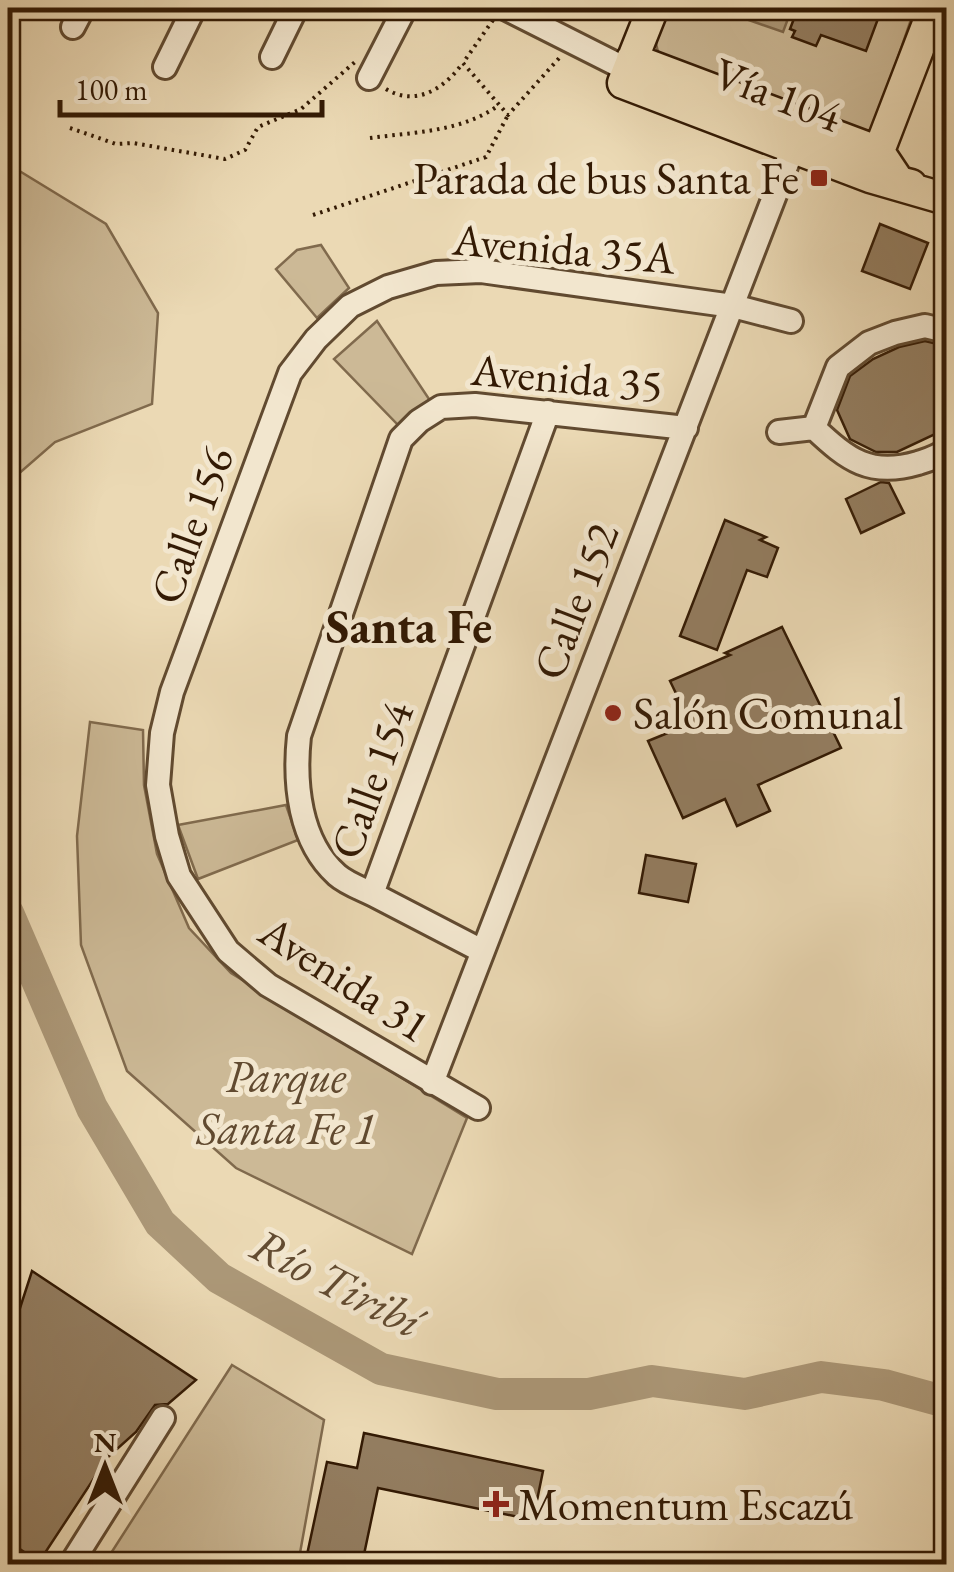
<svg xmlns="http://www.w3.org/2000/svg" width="954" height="1572" font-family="'EB Garamond',serif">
  <rect width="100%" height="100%" fill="#ebd9b4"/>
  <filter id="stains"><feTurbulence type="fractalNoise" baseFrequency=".002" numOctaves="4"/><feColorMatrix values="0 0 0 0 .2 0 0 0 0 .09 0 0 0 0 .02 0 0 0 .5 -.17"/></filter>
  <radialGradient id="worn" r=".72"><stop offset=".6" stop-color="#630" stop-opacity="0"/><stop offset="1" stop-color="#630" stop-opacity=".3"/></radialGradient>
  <path fill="#ccb996" stroke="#806a4d" stroke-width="2.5" d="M667,8H915L876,121L871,131L863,134L661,57C650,40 660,25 667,8Z
    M8,164L106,224L158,313L152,404L55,442L8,483Z
    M321,245L349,288L317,318L276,269L297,250Z
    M377,321L431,402L401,428L334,359Z
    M90,722L143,730L144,785L157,854L189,928L231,973L467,1118L412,1254L236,1168L127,1071L81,945L77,836Z
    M286,805L298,840L198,879L178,825Z
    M232,1365L324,1420L298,1564H104Z"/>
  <path fill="#ac9878" stroke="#7c664a" stroke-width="2.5" d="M724,8H792L783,32L723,11Z"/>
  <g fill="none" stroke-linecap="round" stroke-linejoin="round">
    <path stroke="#ac9878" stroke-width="32" d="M8,913L92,1108L160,1223L219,1278L381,1369L497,1394H589L652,1381L745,1394L821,1377L884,1385L946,1402"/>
  </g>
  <path fill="#937d60" stroke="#331a04" stroke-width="2.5" d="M798,8H882L866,51L821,35L816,46L792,37L795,31L790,29Z
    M880,224L928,243L910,289L862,271Z
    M925,341L946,346V429L897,452H876L850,439L837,410L850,376L873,359L899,347Z
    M881,482L889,483L904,513L861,533L846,499Z
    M725,520L766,537L760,540L778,548L767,577L747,570L717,650L680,636Z
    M782,627L841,748L758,785L770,811L737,826L725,799L683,818L648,741L675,730L667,713L682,706L670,681L730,655L725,653Z
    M646,855L696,864L688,902L639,893Z
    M32,1271L196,1380L168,1404L155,1405L136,1432L108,1457L39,1562L8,1541V1345Z
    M364,1433L543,1471L533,1520L378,1488L362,1564H305L327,1462L357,1468Z"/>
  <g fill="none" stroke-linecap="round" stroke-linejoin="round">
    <g stroke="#614a30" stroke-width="28">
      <path id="minor" d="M505,8L628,70
        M73,27L83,8
        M272,57L296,8
        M165,67L194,8
        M369,78L405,8
        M814,428C848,460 870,477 918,463C930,459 938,457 946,450
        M779,432L814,428L838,367L869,343L895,333L925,326L946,331
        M372,894L548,412
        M482,951C447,933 412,915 378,897C365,890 347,884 337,875C299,841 294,783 299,736L401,439L419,421L441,407L475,405L686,428
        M432,1083L793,148L799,143L805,145
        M478,1108L268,985L228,951L179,876L167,836L158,785L162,733L172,692L290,373L316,339L350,306L388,287L436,273L481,271L733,306L791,321
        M71,1564L163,1418"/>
    </g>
    <g stroke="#331a04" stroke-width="35">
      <path id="major" d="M653,8L623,83L870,177L946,199
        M632,59L879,152L899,182L911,185
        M872,169L934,8"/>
    </g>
    <path stroke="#331a04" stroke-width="4" stroke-dasharray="2.5 5" stroke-linecap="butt" d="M493,20L463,63L508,115L561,56
      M386,89C415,107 444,89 462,64
      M70,128L116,144L133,143L225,159L245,150L258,127L301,109L355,62
      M370,138C414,132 462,132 499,105
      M313,215L486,157L508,115"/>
    <use href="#minor" stroke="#f2e6ce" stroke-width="22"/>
    <use href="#major" stroke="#ebd9b4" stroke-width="30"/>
  </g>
  <g fill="#8f2418" stroke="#f2e6ce" stroke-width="4">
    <rect x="809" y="168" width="20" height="20" rx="5"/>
    <circle cx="613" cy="713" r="10"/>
    <path d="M491 1489h10v10h10v10h-10v10h-10v-10h-10v-10h10z"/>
  </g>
  <g text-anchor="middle" stroke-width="10" stroke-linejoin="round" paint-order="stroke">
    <g font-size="45" fill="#331a04" stroke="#f2e6ce">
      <text transform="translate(778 94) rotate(21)" y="16">Vía 104</text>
      <text transform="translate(564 248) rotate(5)" y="16">Avenida 35A</text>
      <text transform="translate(567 377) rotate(5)" y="16">Avenida 35</text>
      <text transform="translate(191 525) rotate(-70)" y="16">Calle 156</text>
      <text transform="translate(575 601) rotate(-69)" y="16">Calle 152</text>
      <text transform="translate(371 780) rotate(-70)" y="16">Calle 154</text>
      <text transform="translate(345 978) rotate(33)" y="16">Avenida 31</text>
    </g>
    <g font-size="45" fill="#331a04" stroke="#f2e6ce" text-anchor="start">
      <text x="799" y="194" text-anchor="end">Parada de bus Santa Fe</text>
      <text x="633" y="729">Salón Comunal</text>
      <text x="518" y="1520">Momentum Escazú</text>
    </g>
    <g font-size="45" font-style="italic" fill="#614a30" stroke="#f2e6ce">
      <text x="286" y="1092">Parque<tspan x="286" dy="52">Santa Fe 1</tspan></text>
    </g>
    <g font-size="48" font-weight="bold" fill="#331a04" stroke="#f2e6ce">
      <text x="409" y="643">Santa Fe</text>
    </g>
    <g font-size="48" font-style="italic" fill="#634c32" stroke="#f2e6ce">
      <text transform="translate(337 1282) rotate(27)" y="17">Río Tiribí</text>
    </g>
  </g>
  <rect width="954" height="1572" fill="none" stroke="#ebd9b4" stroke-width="40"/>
  <rect x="10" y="10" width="934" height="1552" fill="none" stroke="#331a04" stroke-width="5"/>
  <rect x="20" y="20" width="914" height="1532" fill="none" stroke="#331a04" stroke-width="2.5"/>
  <g transform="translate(105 1467)" stroke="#f2e6ce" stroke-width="8" paint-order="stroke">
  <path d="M0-8L18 38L0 25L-18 38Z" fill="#331a04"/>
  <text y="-15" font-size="28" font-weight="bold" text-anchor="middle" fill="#331a04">N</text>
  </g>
  <path d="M60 100v15h262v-15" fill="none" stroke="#331a04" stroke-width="5"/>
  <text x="75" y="100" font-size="30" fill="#331a04" stroke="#f2e6ce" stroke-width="8" paint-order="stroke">100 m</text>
  <rect width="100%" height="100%" filter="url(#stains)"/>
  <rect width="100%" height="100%" fill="url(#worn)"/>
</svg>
